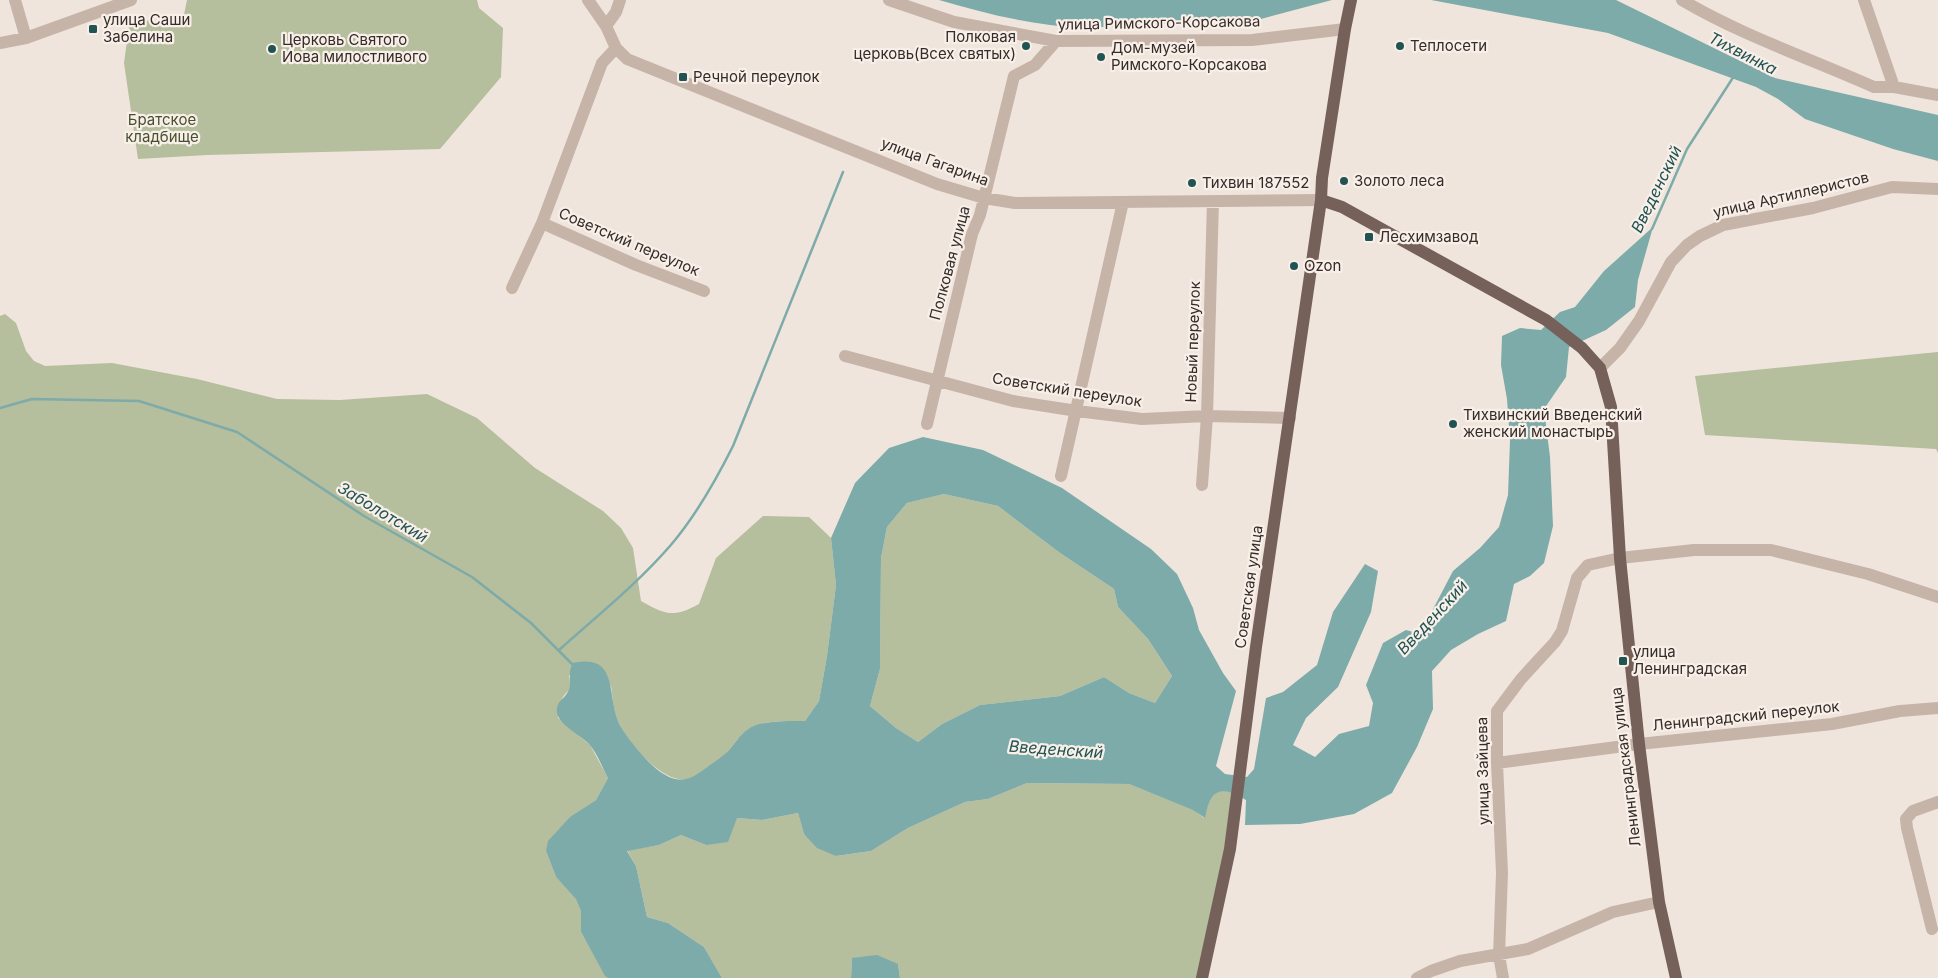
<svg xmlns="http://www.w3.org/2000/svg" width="1938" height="978" font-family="Inter,sans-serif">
  <rect width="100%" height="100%" fill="#f0e5dc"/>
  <path fill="#b5be9d" d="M187,0H477L479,8L503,28L501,77L440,149L207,155L138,159L124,63L130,19L182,24Z
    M5,314L16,323L26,351L34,361L45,366L112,363L197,379L277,399L340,400L427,394L477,418L535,468L603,511L621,528L633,548L641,601C666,615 673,618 699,604L716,558L763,516L809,517L831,538L836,585L827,656L819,701L805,721C790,721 761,720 748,729C740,734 734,745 727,752C718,761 705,772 694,777C668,791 629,744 619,723C613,712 613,698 611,686L569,675C573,695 565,689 561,701C560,707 559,713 558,718L590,745L608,778L596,800L571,816L546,851L556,877L576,898L581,911V932L605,975L608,978H0V316Z
    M1938,352V453L1936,449L1705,435L1695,376Z
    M944,494L998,506L1060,553L1114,589L1118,607L1148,639L1172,676L1155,703L1129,693L1104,677L1060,696L980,705L942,724L918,742L896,728L870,706L880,669L881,558L887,527L907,503Z
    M1027,783L1129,784L1194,810L1204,818C1209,801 1213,784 1236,794L1198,978H900L898,964L852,958L851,978H722L704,947L668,923L647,917L636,866L627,850L659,845L681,835L706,845L737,818L762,820L798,813L804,834L836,856L871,851L908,828L965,802L988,799Z"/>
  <path fill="#7daba9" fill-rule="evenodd" d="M939,0H1332L1261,19L1084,28C1036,26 986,14 939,0Z
    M1431,0H1616L1775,78L1938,115V161L1893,149L1805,119L1778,99L1756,87L1608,33Z
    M1653,227L1638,280L1635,307L1606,330L1569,347L1566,377L1544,409L1550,457L1553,526L1544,563L1530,576L1514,584L1506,621L1478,634L1451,650L1432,671L1433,709L1417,747L1392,793L1354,814L1300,824L1245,825L1246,800C1220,784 1210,790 1205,818L1193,810L1129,784L1027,783L988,799L965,802L908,828L871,851L836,856L817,848L804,834L798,813L762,820L737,818L728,842L706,845L681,835L659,845L627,851L636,866L647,917L668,923L704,947L722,978H608L605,976L581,932V911L576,899L556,877L546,851L548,841L571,816L596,800L608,778C602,767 597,753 589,744C580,734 554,723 557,708C558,700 567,697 569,689C572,680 567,673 573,663C618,653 607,693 618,721C624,735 649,765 662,773C682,786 693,778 710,765C716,761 722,757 728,751C734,745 740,734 748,729C761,720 789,721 805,721L819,701L827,656L836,585L831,538L855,483L889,448L923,437L983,450L1062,488L1151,549L1177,574L1193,608L1199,630L1223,673L1236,691L1216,766L1225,774L1247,777L1254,769L1266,698L1283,692L1317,665L1333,612L1365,564L1378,571L1371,612L1338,687L1306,718L1293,745L1315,757L1339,734L1369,726L1373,703L1366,685L1383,643L1406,630L1420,634L1453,571L1480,548L1499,527L1508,495L1510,441L1507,399L1501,365L1502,336L1520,328L1541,330L1560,312L1575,307L1604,271ZM944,494L998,506L1060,553L1114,589L1118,607L1148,639L1172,676L1155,703L1129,693L1104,677L1060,696L980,705L942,724L918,742L896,728L870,706L880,669L881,558L887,527L907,503Z
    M877,955L898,964L900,978H851L852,958Z"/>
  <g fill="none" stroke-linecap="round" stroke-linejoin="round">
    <path stroke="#7daba9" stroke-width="2.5" d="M1652,229L1687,149L1734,76
      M0,408L32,399L139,401L237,432L364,516L472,577L531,623L574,666
      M559,650C597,616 637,584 670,546C696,516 716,480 733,446L843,172"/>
    <path stroke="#c7b4a9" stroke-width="12" d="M15,0L26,38
      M588,0L606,26L616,48L627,59L937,184L984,198L1015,203L1321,200
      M889,0L954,22L1056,41L1252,40L1345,29
      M1682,0C1743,36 1809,58 1874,87H1894L1938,95
      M1864,0L1894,87
      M606,26L616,12L620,0
      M0,43L26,38L131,0
      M542,223L636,265L704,291
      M512,288L542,223L602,63L616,48
      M845,356L1013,401L1077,411L1142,419L1207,416L1290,418
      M1600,368L1620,348L1639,321L1671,262L1687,245L1700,236L1723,225L1813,208L1892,187L1938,189
      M927,424L972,234L980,215L1014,76L1035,65L1056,41
      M1061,476L1123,202
      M1202,485L1207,416L1213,201
      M1497,763L1639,744L1832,724L1900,711L1938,708
      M1932,929L1907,828L1906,819L1913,811L1938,802
      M1417,978L1431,971L1460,961L1528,949L1613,912L1659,902
      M1503,978L1499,955L1502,873L1497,763V711L1521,679L1555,642L1562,631L1577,578L1588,565L1620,558L1694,550H1771L1868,574L1938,597"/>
    <path stroke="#75615a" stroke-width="12" d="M1321,200L1342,207L1546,320L1582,348L1600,368L1611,407L1620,558L1639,744L1659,902L1676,978
      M1202,978L1230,849L1256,647L1321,200L1322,178L1345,29L1351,0"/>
  </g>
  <g fill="#215352" stroke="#f8efe8" stroke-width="2">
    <rect x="88" y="24" width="10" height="10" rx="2.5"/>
    <circle cx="1026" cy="46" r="5"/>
    <circle cx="1400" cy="46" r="5"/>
    <circle cx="272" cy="49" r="5"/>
    <circle cx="1101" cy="57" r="5"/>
    <rect x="678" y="72" width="10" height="10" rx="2.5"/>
    <circle cx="1344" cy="181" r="5"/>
    <circle cx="1192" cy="183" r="5"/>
    <rect x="1364" y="232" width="10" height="10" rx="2.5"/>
    <circle cx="1294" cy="266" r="5"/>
    <circle cx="1453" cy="424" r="5"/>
    <rect x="1618" y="656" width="10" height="10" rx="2.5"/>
  </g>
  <g text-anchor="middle" stroke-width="4.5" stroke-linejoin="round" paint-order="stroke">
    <g font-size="15" fill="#352b28" stroke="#f8efe8" text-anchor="start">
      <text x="103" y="25">улица Саши<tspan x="103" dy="17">Забелина</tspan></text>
      <text x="1016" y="42" text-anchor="end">Полковая<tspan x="1016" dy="17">церковь(Всех святых)</tspan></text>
      <text x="282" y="45">Церковь Святого<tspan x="282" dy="17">Иова милостливого</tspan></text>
      <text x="1410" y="51">Теплосети</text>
      <text x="1111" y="53">Дом-музей<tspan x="1111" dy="17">Римского-Корсакова</tspan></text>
      <text x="693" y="82">Речной переулок</text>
      <text x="1354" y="186">Золото леса</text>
      <text x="1202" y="188">Тихвин 187552</text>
      <text x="1379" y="242">Лесхимзавод</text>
      <text x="1304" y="271">Ozon</text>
      <text x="1463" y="420">Тихвинский Введенский<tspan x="1463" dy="17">женский монастырь</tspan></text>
      <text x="1633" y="657">улица<tspan x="1633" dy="17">Ленинградская</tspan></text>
    </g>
    <g font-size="15" fill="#352b28" stroke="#f8efe8">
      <text transform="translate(1159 23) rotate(-1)" y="5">улица Римского-Корсакова</text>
      <text transform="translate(935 162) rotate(20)" y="5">улица Гагарина</text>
      <text transform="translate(1791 195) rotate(-13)" y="5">улица Артиллеристов</text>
      <text transform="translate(629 242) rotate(23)" y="5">Советский переулок</text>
      <text transform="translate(950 263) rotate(-75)" y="5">Полковая улица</text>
      <text transform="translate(1193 342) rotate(-88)" y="5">Новый переулок</text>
      <text transform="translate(1067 390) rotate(9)" y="5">Советский переулок</text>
      <text transform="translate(1249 587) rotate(-82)" y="5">Советская улица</text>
      <text transform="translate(1746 716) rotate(-6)" y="5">Ленинградский переулок</text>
      <text transform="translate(1626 767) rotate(-97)" y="5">Ленинградская улица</text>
      <text transform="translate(1483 771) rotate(-91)" y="5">улица Зайцева</text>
    </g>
    <g font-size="15" fill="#47512e" stroke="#f8efe8">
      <text x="162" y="125">Братское<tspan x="162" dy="17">кладбище</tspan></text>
    </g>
    <g font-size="16" font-style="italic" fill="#215352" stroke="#f8efe8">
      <text transform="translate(1743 53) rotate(27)" y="6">Тихвинка</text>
      <text transform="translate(1656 189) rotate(-64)" y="6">Введенский</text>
      <text transform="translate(383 512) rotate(31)" y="6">Заболотский</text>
      <text transform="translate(1432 617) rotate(-47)" y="6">Введенский</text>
      <text transform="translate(1056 749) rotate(4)" y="6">Введенский</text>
    </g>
  </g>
</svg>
